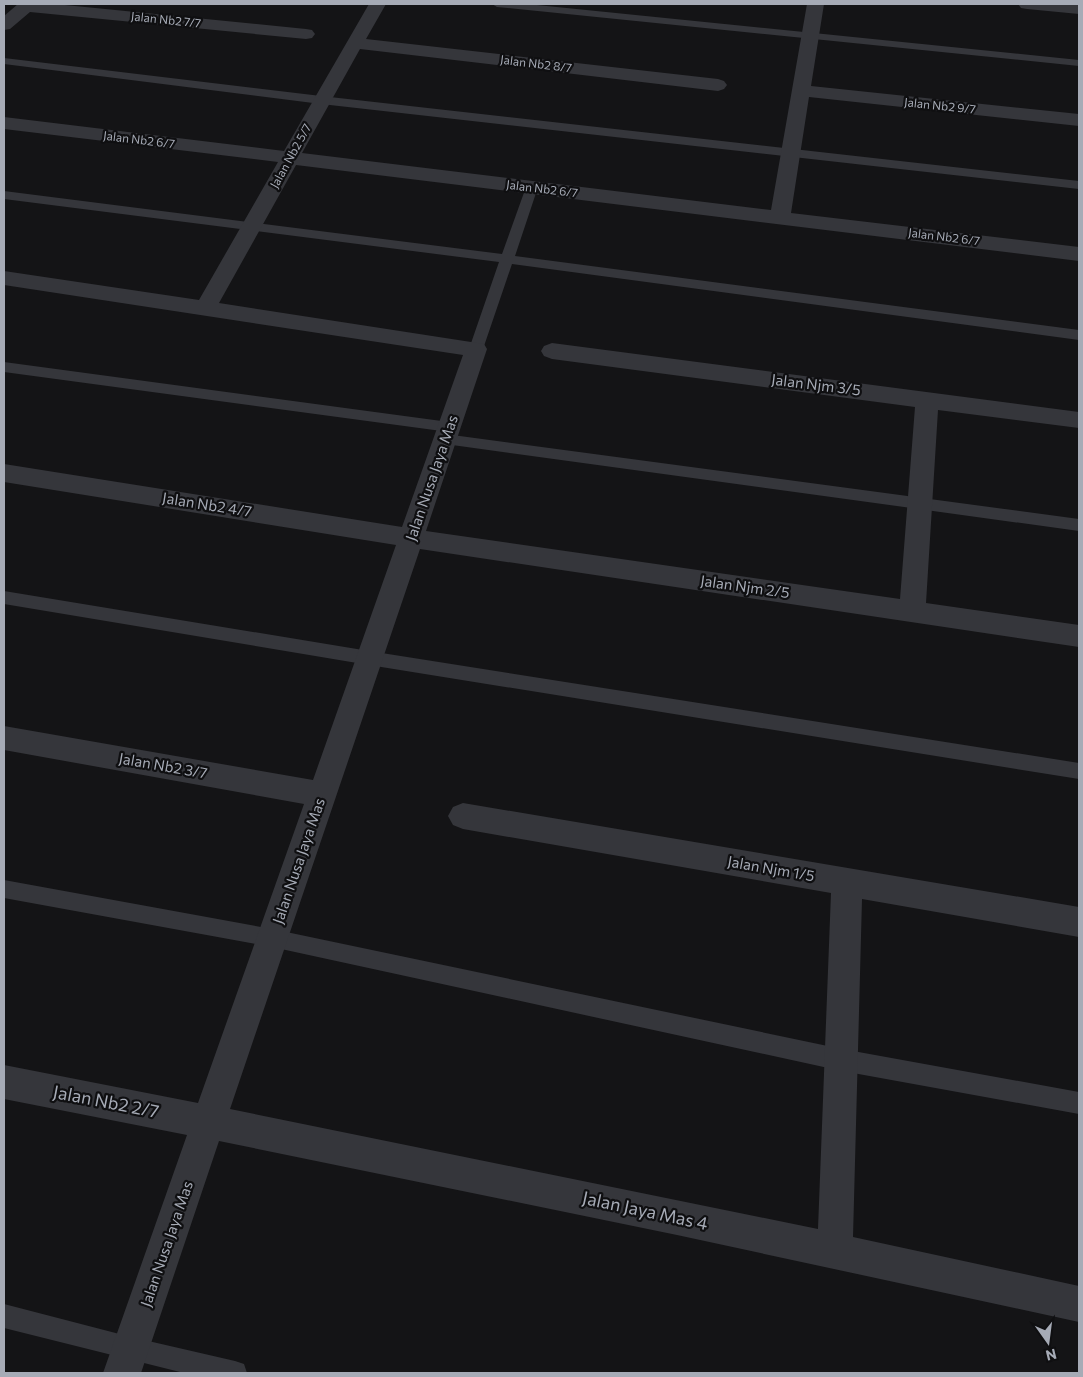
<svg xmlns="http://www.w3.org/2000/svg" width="1083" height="1377" font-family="Commissioner,sans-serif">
  <rect width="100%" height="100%" fill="#141416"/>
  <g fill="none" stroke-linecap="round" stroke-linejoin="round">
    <path fill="#35363b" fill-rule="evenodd" d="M492,4H527L1079,60V66L497,7Z
      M4,58L321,96L1079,181V189L321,104L4,64Z
      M532,183L538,187L515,256L1079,330V340L512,264L483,349L481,352H471L469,349L499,262L4,199V191L502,254L526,187Z
      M4,362L449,422L454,423L456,427L454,431L449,432L4,372Z
      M445,434L1079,519V531L445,444L440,443L437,439L440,435Z
      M4,591L369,651L1079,763V779L369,665L4,604Z
      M4,880L272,929L842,1049L1079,1092V1114L842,1071L272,947L4,898Z
      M4,1304L131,1337L235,1361L244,1364L247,1373H184L4,1328Z"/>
    <path fill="#35363b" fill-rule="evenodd" d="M18,4H55L306,29L312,30L315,34L312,38L306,39L30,12L10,29L4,30V16Z
      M369,4H386L366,39L718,79L724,81L727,85L724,89L718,91L360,49L302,153L771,210L807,4H824L811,86L1079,114V126L809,97L791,213L1079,247V261L296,165L219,303L484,344L487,349L426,531L900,599L915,407L552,359L544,356L541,351L544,346L552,343L1079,412V428L938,410L926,603L1079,625V647L420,549L230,1109L818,1229L831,893L463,829L453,825L448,816L453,807L463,803L1079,907V937L862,899L853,1237L1079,1286V1322L677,1235L219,1141L141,1373H103L187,1135L4,1099V1065L198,1103L304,804L4,750V726L313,780L396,545L4,482V464L402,527L463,355L4,285V271L199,300L278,162L4,129V117L284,151Z
      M1018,4H1079V14L1027,9L1021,8Z"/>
  </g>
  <g text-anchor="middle" stroke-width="4.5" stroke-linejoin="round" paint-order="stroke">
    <g font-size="12" fill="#a6abb6" stroke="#0f0f11">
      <text transform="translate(166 20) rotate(6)" y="4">Jalan Nb2 7/7</text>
      <text transform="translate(536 64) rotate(7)" y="4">Jalan Nb2 8/7</text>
      <text transform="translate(940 106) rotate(6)" y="4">Jalan Nb2 9/7</text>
      <text transform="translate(139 140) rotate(7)" y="4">Jalan Nb2 6/7</text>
      <text transform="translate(291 156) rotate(-61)" y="4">Jalan Nb2 5/7</text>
      <text transform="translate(542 189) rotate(7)" y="4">Jalan Nb2 6/7</text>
      <text transform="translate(944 237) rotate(7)" y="4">Jalan Nb2 6/7</text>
    </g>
    <g font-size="15" fill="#a6abb6" stroke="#0f0f11">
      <text transform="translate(816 385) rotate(7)" y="5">Jalan Njm 3/5</text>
      <text transform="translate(432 478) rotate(-71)" y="5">Jalan Nusa Jaya Mas</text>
      <text transform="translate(207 505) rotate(9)" y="5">Jalan Nb2 4/7</text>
      <text transform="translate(745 587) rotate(8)" y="5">Jalan Njm 2/5</text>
      <text transform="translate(163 766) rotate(10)" y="5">Jalan Nb2 3/7</text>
      <text transform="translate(299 861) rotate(-71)" y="5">Jalan Nusa Jaya Mas</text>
      <text transform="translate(771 869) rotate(10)" y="5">Jalan Njm 1/5</text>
      <text transform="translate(167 1244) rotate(-71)" y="5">Jalan Nusa Jaya Mas</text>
    </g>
    <g font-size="18" fill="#a6abb6" stroke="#0f0f11">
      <text transform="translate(106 1102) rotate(11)" y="6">Jalan Nb2 2/7</text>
      <text transform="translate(645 1211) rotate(12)" y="6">Jalan Jaya Mas 4</text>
    </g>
  </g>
  <rect width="1083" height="1377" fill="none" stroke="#a6abb6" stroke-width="10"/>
  <g transform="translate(1048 1342) rotate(166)" stroke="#0f0f11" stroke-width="4" paint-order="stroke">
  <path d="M0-4L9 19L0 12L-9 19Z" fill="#a6abb6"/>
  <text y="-8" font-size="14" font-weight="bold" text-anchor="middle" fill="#a6abb6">N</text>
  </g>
</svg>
